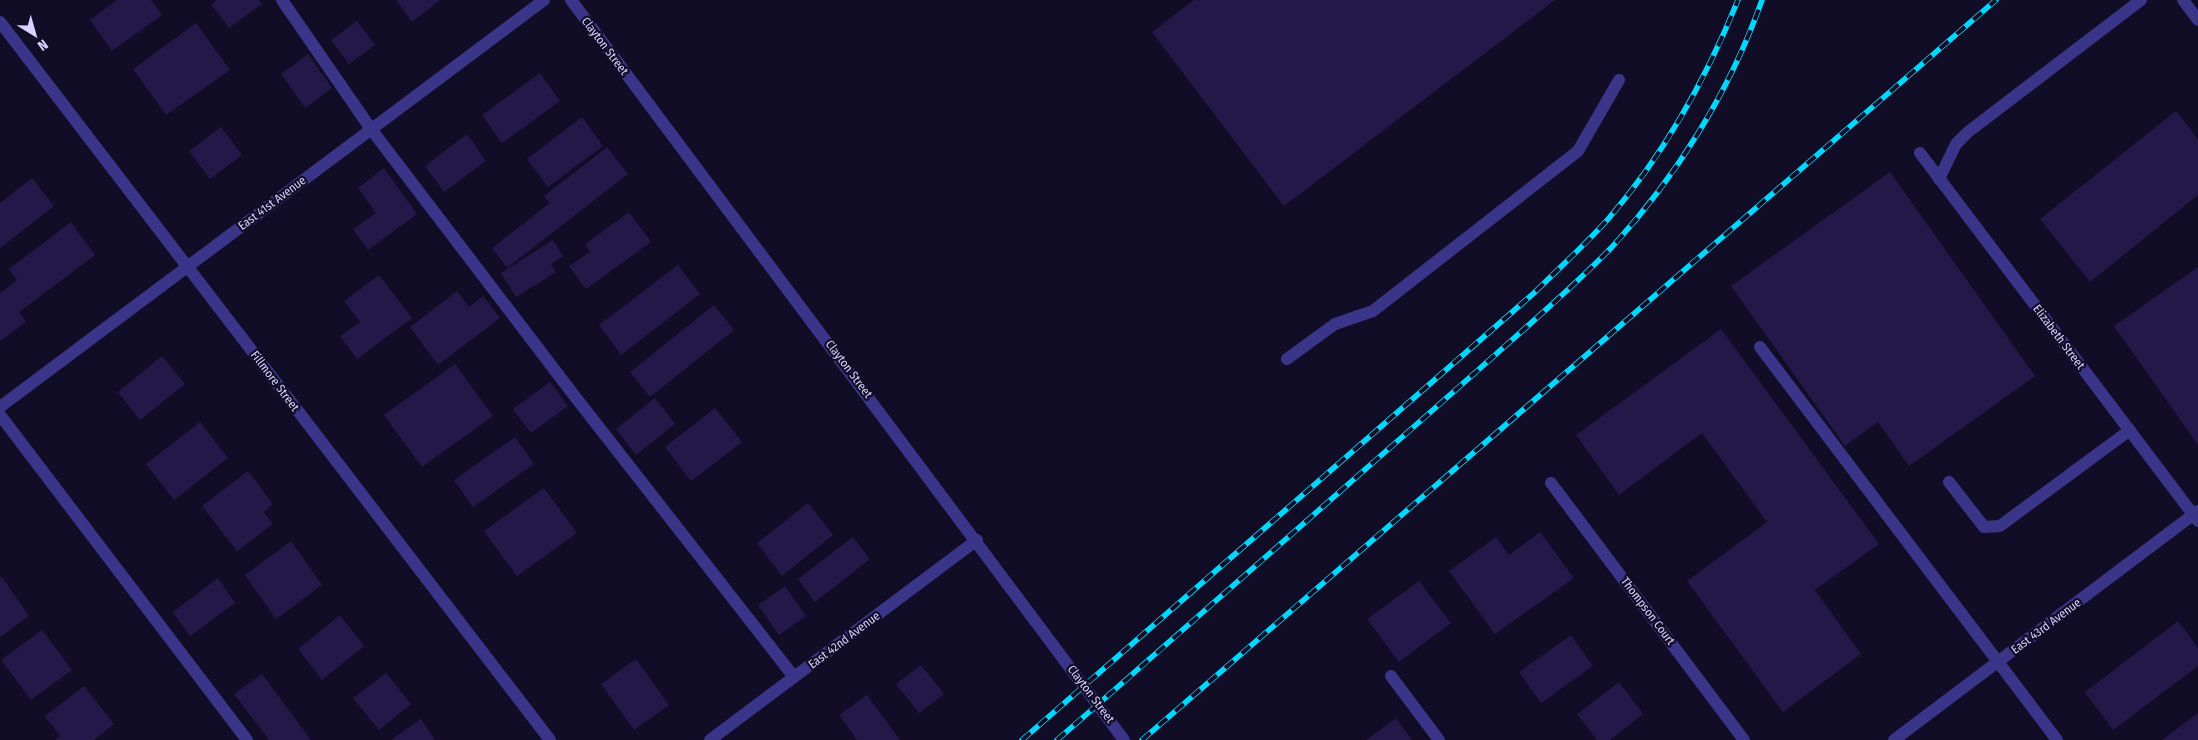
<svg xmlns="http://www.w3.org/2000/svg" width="2198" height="740" font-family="'Fira Sans Condensed',sans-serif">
  <rect width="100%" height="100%" fill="#120d26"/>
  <path fill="#241848" d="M117,0H151L162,15L112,51L90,20Z
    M217,0H259L262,4L229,28L211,4Z
    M396,0H440L412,22Z
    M1194,0H1555L1284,206L1152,32Z
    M357,21L375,45L349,64L331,40Z
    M196,23L230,70L166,115L133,69Z
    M308,54L332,88L305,108L281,74Z
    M540,73L560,101L502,143L482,115Z
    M2176,111L2198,139V195L2090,282L2040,219Z
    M582,117L603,146L548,187L527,159Z
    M221,127L242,155L210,179L189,151Z
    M467,134L486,161L444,192L425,166Z
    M607,147L628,174L507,268L492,248L550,203L544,196Z
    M384,168L417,214L368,250L353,229L376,213L358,188Z
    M1890,172L2035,376L1909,466L1878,422L1845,446L1731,286Z
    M32,178L54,206L0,248V203Z
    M629,212L651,242L586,289L569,266L590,252L585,244Z
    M71,222L95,255L19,312L26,322L0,341V293L17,280L9,269Z
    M553,240L563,256L551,264L556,272L516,297L501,273Z
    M678,265L700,294L621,355L599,325Z
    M2198,267V445L2114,326Z
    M379,275L412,318L357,359L340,336L360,322L344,301Z
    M457,291L469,307L483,296L500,318L438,365L410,327Z
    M714,305L734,330L650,397L630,372Z
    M1721,329L1879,544L1815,590L1861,654L1783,712L1687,581L1767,522L1702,433L1619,495L1576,435Z
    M162,356L185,384L140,420L118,392Z
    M455,364L493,416L422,467L384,415Z
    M550,382L568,406L531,433L513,409Z
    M655,398L675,424L636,455L616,429Z
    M715,408L742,442L691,481L665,447Z
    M200,422L228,458L174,500L146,464Z
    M515,437L534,464L473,507L454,480Z
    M248,471L273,504L264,512L273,524L237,551L202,506Z
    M544,488L577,533L517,576L484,531Z
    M808,503L833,535L782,576L757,543Z
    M1540,532L1574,578L1495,634L1449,571L1496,537L1509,555Z
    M853,537L870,559L815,602L798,579Z
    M291,541L322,585L276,619L245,575Z
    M2,577L29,616L0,637V578Z
    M218,578L235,603L190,636L173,612Z
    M1419,581L1451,623L1399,662L1367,619Z
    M785,586L806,616L779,635L758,605Z
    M340,615L364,646L322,680L298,649Z
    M2178,621L2198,648V666L2113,730L2085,692Z
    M42,630L72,670L31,700L1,660Z
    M1571,635L1593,666L1541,703L1519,672Z
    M636,659L669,705L634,730L601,684Z
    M921,665L944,694L919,713L896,684Z
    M386,673L411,704L379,730L353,698Z
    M262,674L311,740H269L234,694Z
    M1619,682L1643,714L1610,740H1597L1577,714Z
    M84,686L114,724L94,740H55L60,736L45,716Z
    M867,695L900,740H857L839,715Z
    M2198,713V740H2162Z
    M1396,718L1412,740H1366Z
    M421,719L435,740H391Z"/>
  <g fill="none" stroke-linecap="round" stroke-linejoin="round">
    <path stroke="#3b3589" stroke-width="12" d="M282,0L371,129L573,394L794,677
      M1939,179L1956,144L1968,132L2141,0
      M1760,347L2057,740
      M1287,359L1335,324L1373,311L1578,151L1619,80
      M0,415L247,740
      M1949,482L1984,527L2000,526L2130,430
      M1391,676L1439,740"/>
    <path stroke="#3b3589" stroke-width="12" d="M571,0L1124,740
      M2183,0L2198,20
      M0,22L550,740
      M1920,153L2198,521
      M0,407L544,0
      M1551,483L1744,740
      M710,740L977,540
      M1894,740L2198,511"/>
    <g stroke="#00d9fd" stroke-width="5.5">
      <path id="rail" d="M1022,740L1534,293C1559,268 1586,244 1609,218C1665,153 1706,79 1738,0
        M1057,740C1164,647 1270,553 1377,459C1423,419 1468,379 1513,339C1547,309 1581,279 1612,247C1677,176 1730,91 1762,0
        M1142,740L1996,0"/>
    </g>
    <use href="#rail" stroke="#120d26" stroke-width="4" stroke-dasharray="11" stroke-linecap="butt"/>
  </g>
  <g text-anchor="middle" stroke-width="4.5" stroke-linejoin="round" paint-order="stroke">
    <g font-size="12" fill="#d9d2ff" stroke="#120d26">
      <text transform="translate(605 46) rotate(53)" y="4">Clayton Street</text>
      <text transform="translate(272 203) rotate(-37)" y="4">East 41st Avenue</text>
      <text transform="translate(2059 337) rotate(53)" y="4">Elizabeth Street</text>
      <text transform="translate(849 369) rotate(53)" y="4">Clayton Street</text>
      <text transform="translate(275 381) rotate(53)" y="4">Fillmore Street</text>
      <text transform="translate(1648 611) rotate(53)" y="4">Thompson Court</text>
      <text transform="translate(2046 626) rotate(-37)" y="4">East 43rd Avenue</text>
      <text transform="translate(844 640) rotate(-37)" y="4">East 42nd Avenue</text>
      <text transform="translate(1091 694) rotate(53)" y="4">Clayton Street</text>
    </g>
  </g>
  <g transform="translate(35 35) rotate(143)" stroke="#120d26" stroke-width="4" paint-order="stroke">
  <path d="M0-4L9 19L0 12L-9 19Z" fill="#d9d2ff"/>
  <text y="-8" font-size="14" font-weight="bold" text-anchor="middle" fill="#d9d2ff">N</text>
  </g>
</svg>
